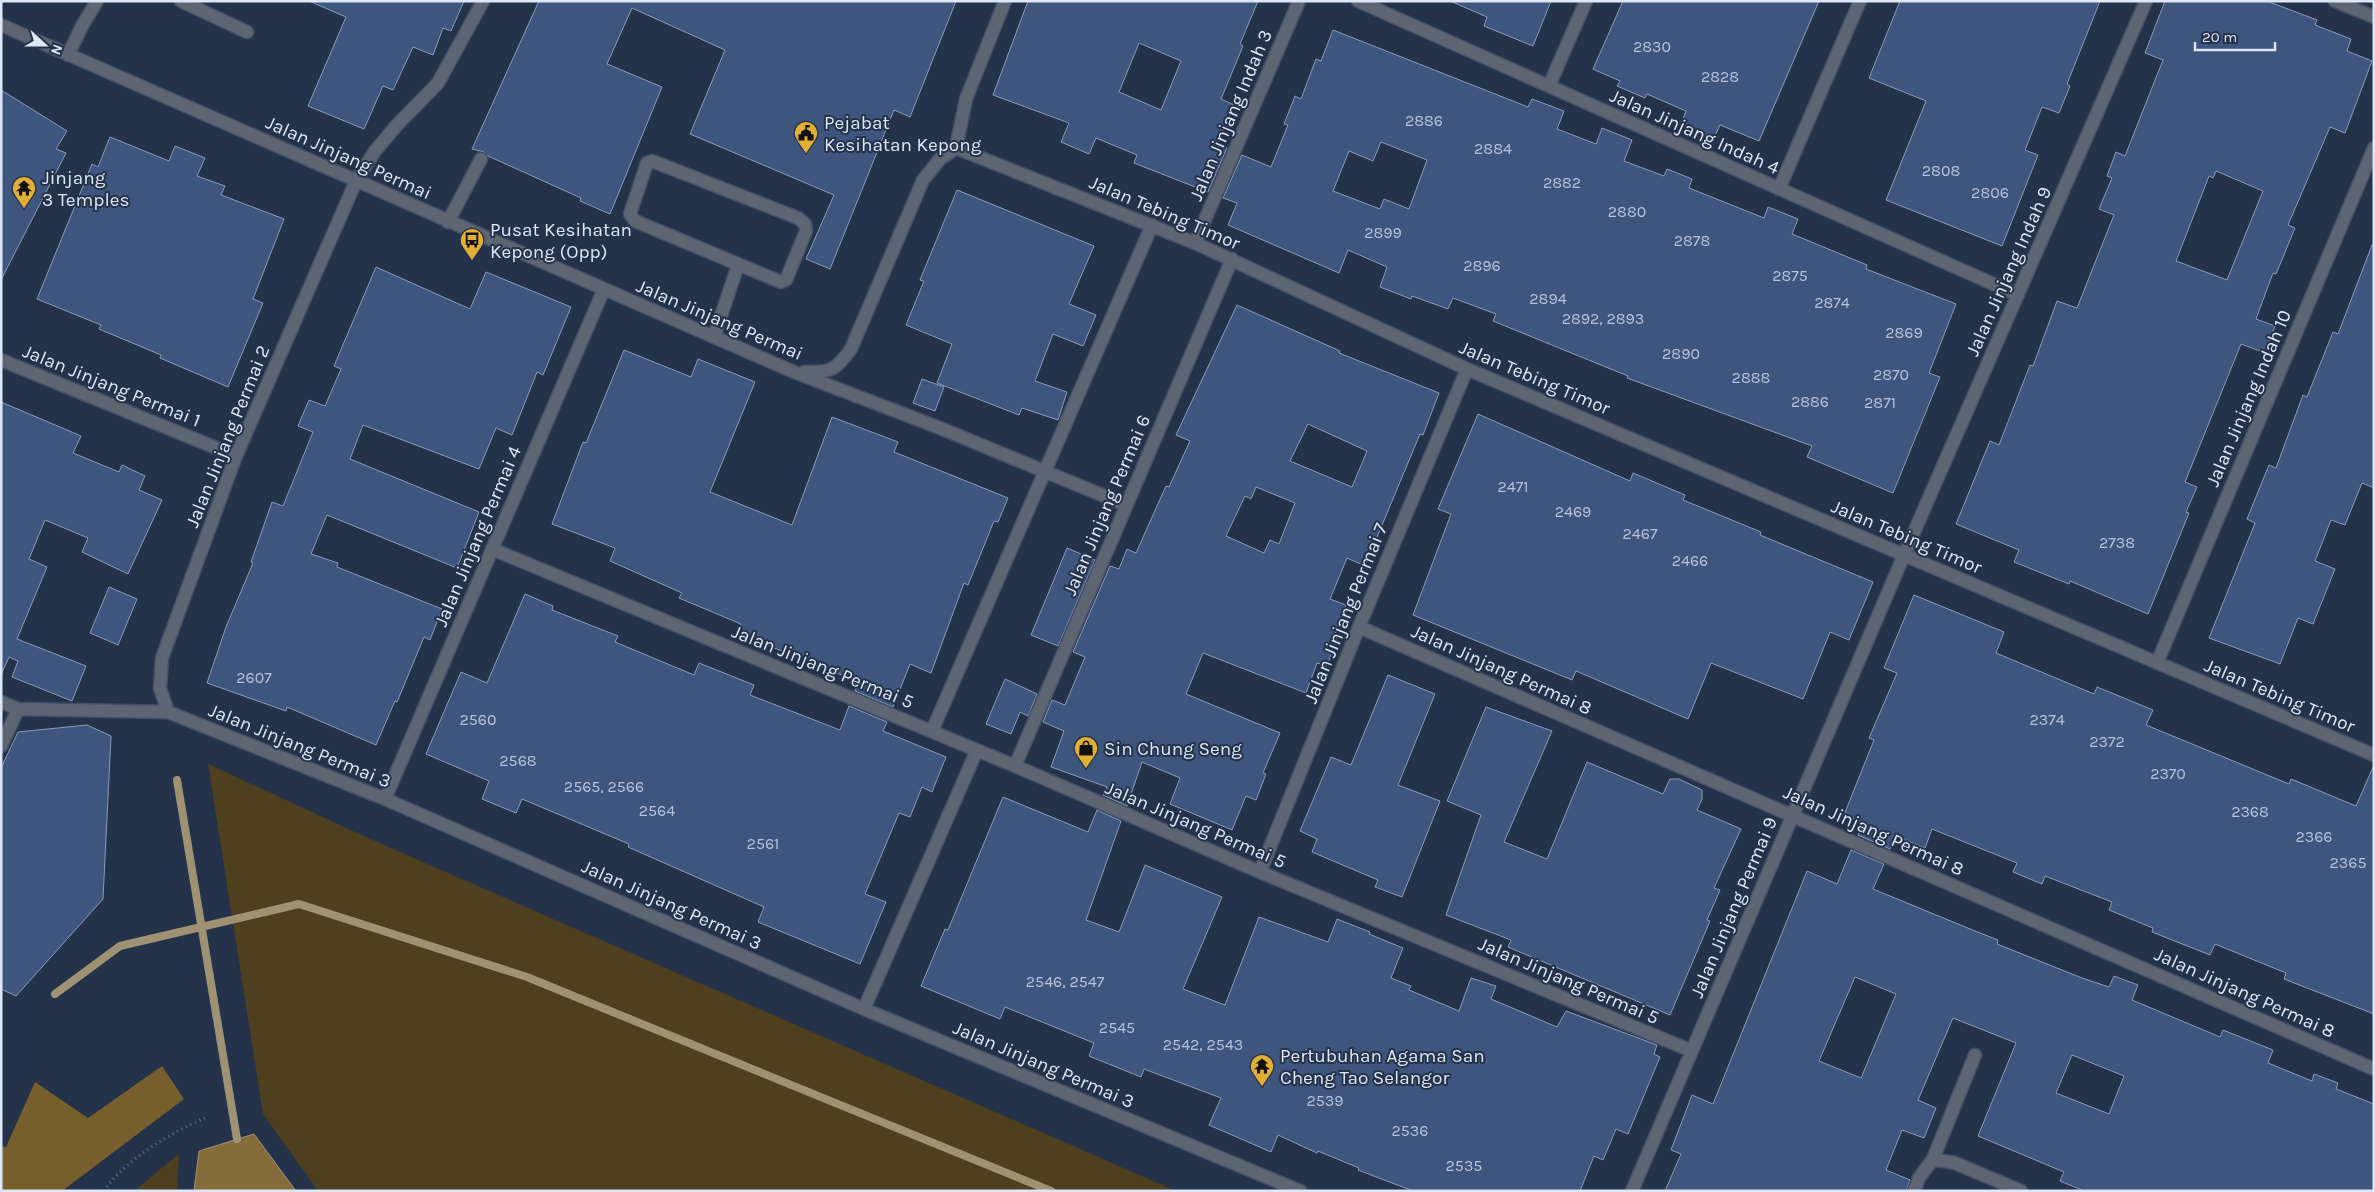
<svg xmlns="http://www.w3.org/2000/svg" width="2375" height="1192" font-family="Karla,sans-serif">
  <rect width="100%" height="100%" fill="#24324a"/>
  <path fill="#4e3f1e" d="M208,764L368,838L1176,1191H318L263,1114Z
    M179,1154L177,1191H134Z"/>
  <path fill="#765f2d" d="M162,1066L184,1099L62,1191H1V1146L6,1147L35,1082L88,1118Z"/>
  <path fill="#846d3b" stroke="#9f9273" d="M254,1134L296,1191H194L199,1151Z"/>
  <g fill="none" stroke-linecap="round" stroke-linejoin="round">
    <path stroke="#9f9273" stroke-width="8" d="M177,780L237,1139
      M55,994L120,946L299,904L527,977L1051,1191"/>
  </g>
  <path fill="#3e557e" stroke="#8b9cb9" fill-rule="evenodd" d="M309,1H464L451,31L443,28L433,55L413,47L393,90L383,86L364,129L308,106L346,17Z
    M539,1H956L910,117L894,110L830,269L806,259L834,195L690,134L725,50L632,8L607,64L662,87L610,214L580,201L581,198L488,156L484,152L472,149Z
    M1028,1H1258L1240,44L1243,46L1221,99L1234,105L1219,140V145L1227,148L1208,192L1134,163L1137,155L1096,138L1089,154L1061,142L1069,123L993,95ZM1139,43L1181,61L1161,110L1119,92Z
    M1450,1H1551L1533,46L1484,26L1487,17Z
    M1623,1H1819L1759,141L1720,125L1714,138L1681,124L1686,111L1647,94L1645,98L1617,86L1620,81L1593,69Z
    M1900,1H2100L2067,84L2070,86L2059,113L2042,107L2025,150L2038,155L2002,246L1886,200L1926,101L1869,78Z
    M2165,1H2267L2317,20L2315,25L2351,39L2347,51L2372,61L2345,133L2330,127L2288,225L2295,228L2276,274L2273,273L2256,319L2275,326L2265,353L2241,344L2185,482L2197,487L2186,512L2189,513L2148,614L2070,581L2069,584L2014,562L2019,550L1956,524L1990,441L1999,445L2030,365L2033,366L2057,301L2077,308L2114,215L2099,209L2112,178L2107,176L2116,152L2125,156L2163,60L2145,53ZM2216,171L2263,191L2227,280L2176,261L2209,176L2213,178Z
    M1333,30L1528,107L1532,99L1564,111L1557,129L1596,144L1602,128L1632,140L1624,161L1664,176L1667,169L1692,179L1689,188L1764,218L1768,207L1798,219L1792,234L1867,265L1866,269L1956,304L1929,373L1940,377L1893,493L1807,457L1812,446L1627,378L1628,376L1493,321L1496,314L1453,298L1448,309L1412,296L1411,299L1380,287L1387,267L1348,250L1339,273L1228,225L1237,203L1223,198L1242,155L1271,167L1288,125L1284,124L1295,96L1301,99L1316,59L1321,61ZM1381,142L1427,160L1409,209L1384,199L1380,209L1333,191L1349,151L1373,161Z
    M1,90L67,131L56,149L66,153L1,280Z
    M110,137L169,161L175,146L205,158L197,176L225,186L221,195L284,219L253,299L263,303L228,387L160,358L161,355L99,329L101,325L37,299L92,164L98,167Z
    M957,190L1094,246L1069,304L1096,315L1083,346L1053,334L1035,381L1067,392L1058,420L1022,408L1019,415L937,383L952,344L906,325L924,281L920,280Z
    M2372,245H2374V488L2362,483L2345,525L2331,520L2315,561L2335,569L2313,624L2298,618L2280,664L2209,638L2255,523L2247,519L2269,465L2276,468L2303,395L2307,397L2333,332L2338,334Z
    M376,267L470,309L486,272L571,307L543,375L537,372L512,435L496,428L479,469L363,425L350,459L479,512L457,568L327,515L311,554L338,563L337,567L442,609L430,640L424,637L397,702L395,701L376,745L287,707L286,711L207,683L226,627L253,563L251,562L272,502L283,506L313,432L298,426L309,400L325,406L341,369L334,366Z
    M1237,305L1340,351L1339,353L1439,393L1423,435L1420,434L1365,566L1347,558L1330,599L1346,605L1334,636L1337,637L1327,666L1317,663L1306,693L1203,653L1186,694L1280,733L1263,773L1266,774L1256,800L1246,796L1232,830L1170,804L1180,778L1142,762L1127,806L1103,795L1107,787L1051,767L1064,731L1043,722L1052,700L1065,705L1085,657L1073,652L1110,566L1119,569L1127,549L1136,553L1166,486L1169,487L1190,441L1176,435ZM1308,424L1367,451L1352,487L1290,461ZM1256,487L1295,503L1279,544L1270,540L1264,553L1226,536L1245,496L1251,499Z
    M624,350L691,377L698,359L755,382L710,492L792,525L832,417L898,442L894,452L1008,498L998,522L994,521L968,585L964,583L931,673L910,664L893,707L855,691L859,682L737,633L741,624L679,598L682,593L610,561L615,548L552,524L583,442L586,443Z
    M922,379L944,387L935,411L913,403Z
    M1,402L81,436L73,453L119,472L122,465L145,476L139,490L162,500L128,574L82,552L88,538L45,520L29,559L47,567L17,639L86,666L72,701L12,677L18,661L9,657L1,675Z
    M1478,414L1630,481L1633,473L1685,495L1683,500L1761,532L1760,535L1873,582L1849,640L1830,632L1803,699L1711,663L1688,719L1576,671L1572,680L1413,615L1451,514L1438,509Z
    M1067,548L1095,560L1058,646L1031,635Z
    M109,587L137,599L118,645L90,633Z
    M525,594L553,606L552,610L618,636L615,642L694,675L699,663L754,685L750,695L840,730L849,706L887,722L883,731L946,757L932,792L922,787L910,817L899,813L865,894L886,902L860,964L758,922L764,907L628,847L629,844L522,799L516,813L482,799L489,781L426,754L461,672L487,683Z
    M1914,595L2004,632L1996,653L2094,694L2097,687L2153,710L2146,725L2289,784L2291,779L2356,806L2374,765V1014L2284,979L2286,973L2215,944L2210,955L2152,932L2153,928L2109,910L2112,902L2045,876L2042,884L2013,872L2017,863L1932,829L1925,848L1895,836L1890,849L1858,835L1863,823L1844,815L1874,740L1869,738L1897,673L1884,668Z
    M1388,675L1435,694L1398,785L1440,801L1402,897L1375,887L1378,880L1312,852L1317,839L1300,831L1331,757L1351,765Z
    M1005,679L1037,694L1028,716L1020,712L1011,734L986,724Z
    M1486,707L1552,731L1504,842L1547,859L1587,762L1663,794L1670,779H1679L1702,790V799L1697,810L1741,829L1714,888L1720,890L1707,920L1710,921L1670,1015L1508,947L1511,940L1446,915L1481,815L1447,801Z
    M87,725L111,736L103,899L16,996L1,989V768L18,732Z
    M1003,797L1088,832L1097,810L1121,821L1086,920L1119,932L1145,865L1222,897L1183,989L1225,1005L1259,917L1328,942L1337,919L1370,932L1369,934L1403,948L1391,978L1411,986L1409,990L1459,1011L1471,978L1496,986L1491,999L1557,1027L1566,1011L1657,1045L1654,1054L1660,1057L1628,1134L1616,1129L1603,1160L1594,1156L1580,1191H1413L1358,1170L1359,1168L1318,1151L1317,1153L1278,1135L1271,1152L1209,1125L1221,1098L1144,1069L1141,1077L1089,1056L1094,1043L1005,1007L1000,1019L921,986L945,929L948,930Z
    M1851,850L1884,864L1873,889L1975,931L1998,940L1997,944L2082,978L2109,987L2114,976L2138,985L2132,1000L2220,1037L2223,1030L2273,1050L2268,1063L2312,1081L2314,1074L2338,1083L2336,1089L2374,1104V1191H2084L2060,1181L2064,1172L1978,1136L2016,1043L1953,1018L1918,1100L1936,1108L1924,1138L1902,1130L1886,1170L1910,1180L1906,1191H1665L1681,1154L1671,1150L1692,1095L1713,1104L1807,871L1837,884ZM1855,977L1896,994L1861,1078L1819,1061ZM2072,1055L2124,1076L2109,1114L2056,1093Z"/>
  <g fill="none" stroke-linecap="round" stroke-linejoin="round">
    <g stroke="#424f66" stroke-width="15">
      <path id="minor" d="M181,1L247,32
        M1358,1L2018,295
        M2335,1L2374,17
        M1,25L794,372L940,428L1126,505
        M68,55L82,26L97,1
        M1549,86L1586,1
        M956,148L1195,243L1467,369L2374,755
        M956,148L966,99L1005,1
        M652,161L798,218L805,224L806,231L786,280L781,282L635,221L630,214L647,163Z
        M1779,189L1860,1
        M448,222L481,159
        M1195,243L1299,1
        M714,337L738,265
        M1,360L236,456
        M804,372C831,373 836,370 851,349L923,180L940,159L956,148
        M492,549L1015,766L1260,872L1692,1051
        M1359,627L2374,1069
        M2157,663L2374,148
        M1,702L18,709L168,712L385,799L864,1009L1300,1191
        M168,712L160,688L162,658L236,456L356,181L375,151L397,125L438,83L483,1
        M932,731L1152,225
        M1,746L18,709
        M1015,766L1232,259
        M385,799L604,289
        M1260,872L1359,627L1467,369
        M864,1009L977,750
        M1933,1159L1975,1055
        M1632,1191L1904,555L2146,1
        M1914,1191L1919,1178L1933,1159L1955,1163L2021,1191"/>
    </g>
    <path stroke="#647085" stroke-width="3" stroke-dasharray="1 4" stroke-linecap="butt" d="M104,1191C125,1160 170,1133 205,1118"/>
    <use href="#minor" stroke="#5e6572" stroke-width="12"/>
  </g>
  <defs>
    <g id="civic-pin" transform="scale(1.25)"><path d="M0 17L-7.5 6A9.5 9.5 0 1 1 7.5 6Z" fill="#e2af34" stroke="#24324a"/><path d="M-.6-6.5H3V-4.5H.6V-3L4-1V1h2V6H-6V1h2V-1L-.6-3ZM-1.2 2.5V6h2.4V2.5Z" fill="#111"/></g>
    <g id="temple-pin" transform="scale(1.25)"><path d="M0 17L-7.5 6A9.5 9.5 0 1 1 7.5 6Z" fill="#e2af34" stroke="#24324a"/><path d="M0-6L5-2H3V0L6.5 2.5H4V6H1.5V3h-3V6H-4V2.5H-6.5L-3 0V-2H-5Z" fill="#111"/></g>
    <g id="bus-pin" transform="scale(1.25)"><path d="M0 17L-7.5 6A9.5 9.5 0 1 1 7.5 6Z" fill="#e2af34" stroke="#24324a"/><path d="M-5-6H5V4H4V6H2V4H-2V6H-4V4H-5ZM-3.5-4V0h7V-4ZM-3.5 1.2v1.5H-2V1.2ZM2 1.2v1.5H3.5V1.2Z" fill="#111"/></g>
    <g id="shop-pin" transform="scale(1.25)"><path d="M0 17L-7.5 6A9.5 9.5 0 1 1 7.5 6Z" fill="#e2af34" stroke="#24324a"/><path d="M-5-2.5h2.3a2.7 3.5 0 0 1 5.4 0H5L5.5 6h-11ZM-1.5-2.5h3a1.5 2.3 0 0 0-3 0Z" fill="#111"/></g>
  </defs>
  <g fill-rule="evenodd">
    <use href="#civic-pin" x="806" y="133"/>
    <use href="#temple-pin" x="24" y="188"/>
    <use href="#bus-pin" x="472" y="240"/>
    <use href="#shop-pin" x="1086" y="748"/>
    <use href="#temple-pin" x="1262" y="1066"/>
  </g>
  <g text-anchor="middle" stroke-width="4" stroke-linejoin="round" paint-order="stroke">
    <g font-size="16" fill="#b6c2d9">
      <text x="1652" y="52">2830</text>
      <text x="1720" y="82">2828</text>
      <text x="1424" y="126">2886</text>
      <text x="1493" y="154">2884</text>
      <text x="1941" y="176">2808</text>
      <text x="1562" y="188">2882</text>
      <text x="1990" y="198">2806</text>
      <text x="1627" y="217">2880</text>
      <text x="1383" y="238">2899</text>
      <text x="1692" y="246">2878</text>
      <text x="1482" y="271">2896</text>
      <text x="1790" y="281">2875</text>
      <text x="1548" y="304">2894</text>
      <text x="1832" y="308">2874</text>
      <text x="1603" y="324">2892, 2893</text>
      <text x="1904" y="338">2869</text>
      <text x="1681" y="359">2890</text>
      <text x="1891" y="380">2870</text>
      <text x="1751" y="383">2888</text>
      <text x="1810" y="407">2886</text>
      <text x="1880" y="408">2871</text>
      <text x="1513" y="492">2471</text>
      <text x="1573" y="517">2469</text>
      <text x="1640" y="539">2467</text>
      <text x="2117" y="548">2738</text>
      <text x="1690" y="566">2466</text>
      <text x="254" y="683">2607</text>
      <text x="478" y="725">2560</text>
      <text x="2047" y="725">2374</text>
      <text x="2107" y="747">2372</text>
      <text x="518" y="766">2568</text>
      <text x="2168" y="779">2370</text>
      <text x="604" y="792">2565, 2566</text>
      <text x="657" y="816">2564</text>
      <text x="2250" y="817">2368</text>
      <text x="2314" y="842">2366</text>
      <text x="763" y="849">2561</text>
      <text x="2348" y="868">2365</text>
      <text x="1065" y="987">2546, 2547</text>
      <text x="1117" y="1033">2545</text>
      <text x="1203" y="1050">2542, 2543</text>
      <text x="1325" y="1106">2539</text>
      <text x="1410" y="1136">2536</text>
      <text x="1464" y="1171">2535</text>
    </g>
    <g font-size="19" fill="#dee7f7" stroke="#24324a">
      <text transform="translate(1230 115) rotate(-67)" y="7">Jalan Jinjang Indah 3</text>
      <text transform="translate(1695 131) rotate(24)" y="7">Jalan Jinjang Indah 4</text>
      <text transform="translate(349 157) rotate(24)" y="7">Jalan Jinjang Permai</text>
      <text transform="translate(1165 212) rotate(23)" y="7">Jalan Tebing Timor</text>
      <text transform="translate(2008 271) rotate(-66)" y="7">Jalan Jinjang Indah 9</text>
      <text transform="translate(720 319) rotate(23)" y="7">Jalan Jinjang Permai</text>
      <text transform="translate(1535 377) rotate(23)" y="7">Jalan Tebing Timor</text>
      <text transform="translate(112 385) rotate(22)" y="7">Jalan Jinjang Permai 1</text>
      <text transform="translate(2248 398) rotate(-67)" y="7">Jalan Jinjang Indah 10</text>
      <text transform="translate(227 436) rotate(-68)" y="7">Jalan Jinjang Permai 2</text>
      <text transform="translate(1106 505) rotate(-67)" y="7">Jalan Jinjang Permai 6</text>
      <text transform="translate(477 536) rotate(-67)" y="7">Jalan Jinjang Permai 4</text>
      <text transform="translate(1907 536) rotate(23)" y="7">Jalan Tebing Timor</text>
      <text transform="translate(1345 613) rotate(-68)" y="7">Jalan Jinjang Permai 7</text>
      <text transform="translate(823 666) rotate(22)" y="7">Jalan Jinjang Permai 5</text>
      <text transform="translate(1502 669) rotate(24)" y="7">Jalan Jinjang Permai 8</text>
      <text transform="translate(2280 695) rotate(23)" y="7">Jalan Tebing Timor</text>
      <text transform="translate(300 745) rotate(22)" y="7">Jalan Jinjang Permai 3</text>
      <text transform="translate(1196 824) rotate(23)" y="7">Jalan Jinjang Permai 5</text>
      <text transform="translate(1874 830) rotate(24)" y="7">Jalan Jinjang Permai 8</text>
      <text transform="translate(672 904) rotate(24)" y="7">Jalan Jinjang Permai 3</text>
      <text transform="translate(1733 907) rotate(-67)" y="7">Jalan Jinjang Permai 9</text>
      <text transform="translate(1569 980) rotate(23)" y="7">Jalan Jinjang Permai 5</text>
      <text transform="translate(2245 992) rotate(24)" y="7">Jalan Jinjang Permai 8</text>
      <text transform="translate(1044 1064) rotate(23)" y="7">Jalan Jinjang Permai 3</text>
    </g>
    <g font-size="19" fill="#dee7f7" stroke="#24324a" text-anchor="start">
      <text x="824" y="129">Pejabat<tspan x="824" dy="22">Kesihatan Kepong</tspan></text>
      <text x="42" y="184">Jinjang<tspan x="42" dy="22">3 Temples</tspan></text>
      <text x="490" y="236">Pusat Kesihatan<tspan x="490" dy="22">Kepong (Opp)</tspan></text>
      <text x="1104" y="755">Sin Chung Seng</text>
      <text x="1280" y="1062">Pertubuhan Agama San<tspan x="1280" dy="22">Cheng Tao Selangor</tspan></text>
    </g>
  </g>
  <rect width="2375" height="1192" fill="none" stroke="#dee7f7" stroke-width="5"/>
  <g transform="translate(45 45) rotate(111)" stroke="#24324a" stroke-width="4" paint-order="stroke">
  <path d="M0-4L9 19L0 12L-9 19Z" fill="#dee7f7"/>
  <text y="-8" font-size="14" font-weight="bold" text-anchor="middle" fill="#dee7f7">N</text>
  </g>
  <path d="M2195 42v8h80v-8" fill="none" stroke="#dee7f7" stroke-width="2.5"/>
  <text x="2202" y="42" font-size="15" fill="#dee7f7" stroke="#24324a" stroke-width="4" paint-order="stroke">20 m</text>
</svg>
